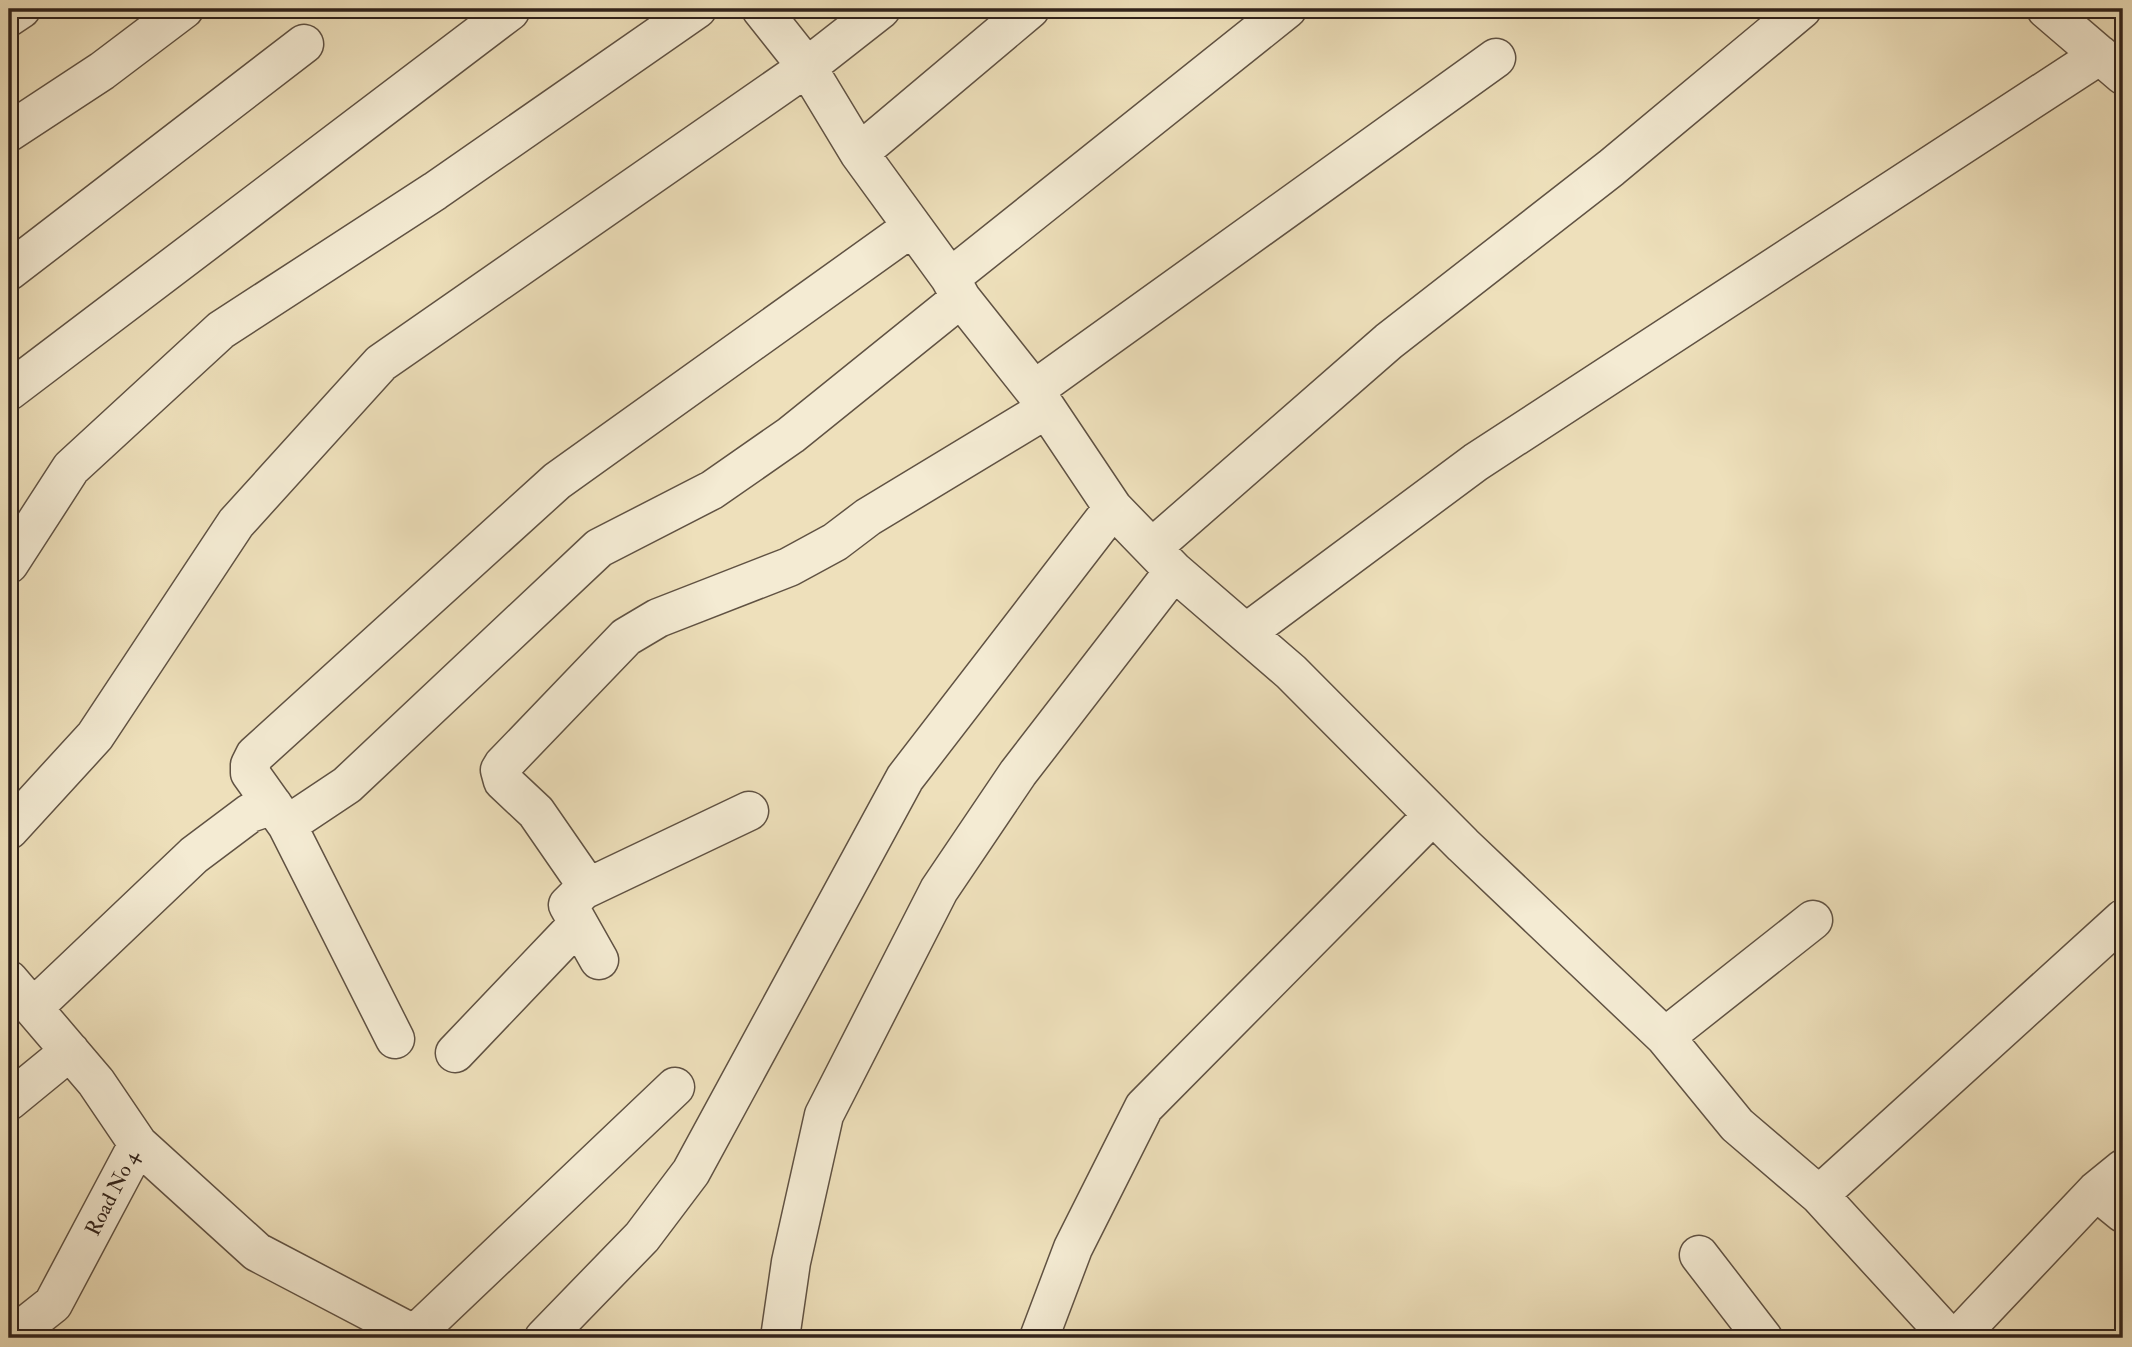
<svg xmlns="http://www.w3.org/2000/svg" width="2132" height="1347" font-family="'IM FELL Double Pica',serif">
  <rect width="100%" height="100%" fill="#eee0bb"/>
  <filter id="stains"><feTurbulence type="fractalNoise" baseFrequency=".00286" numOctaves="4"/><feColorMatrix values="0 0 0 0 .2 0 0 0 0 .09 0 0 0 0 .02 0 0 0 .5 -.17"/></filter>
  <radialGradient id="worn" r=".72"><stop offset=".6" stop-color="#630" stop-opacity="0"/><stop offset="1" stop-color="#630" stop-opacity=".3"/></radialGradient>
  <g fill="none" stroke-linecap="round" stroke-linejoin="round">
    <g stroke="#605243" stroke-width="41">
      <path id="minor" d="M761,9L807,67L859,153L950,278L961,298L1034,390L1113,508L1174,571L1291,672L1463,845L1665,1037L1737,1125L1819,1195L1950,1338
        M2046,9L2123,75
        M9,17L21,9
        M9,132L102,71L184,9
        M859,153L1030,9
        M9,271L304,44
        M950,278L1287,9
        M1034,390L1496,58
        M9,391L510,11
        M1153,547L1389,341L1611,168L1802,9
        M9,564L71,468L221,330L435,191L697,9
        M1246,633L1476,462L2100,55
        M287,825L347,785L599,548L712,490L791,435L961,298
        M9,830L95,736L236,523L381,363L807,67L881,9
        M583,890L749,811
        M599,960L568,905L583,890V880L536,812L503,781L500,770L503,765L626,637L658,618L789,567L835,542L868,517L1045,410
        M9,980L96,1082L138,1144L53,1304L10,1338
        M33,1008L194,855L250,813L273,805
        M1665,1037L1813,920
        M395,1039L287,825L250,773V765L255,755L557,481L912,227
        M455,1053L577,925
        M9,1101L70,1051
        M138,1144L257,1252L421,1338
        M2096,1191L2123,1213
        M1819,1195L2123,919
        M1699,1255L1763,1338
        M414,1335L675,1087
        M544,1338L642,1237L691,1172L905,778L1113,508
        M780,1338L791,1262L824,1115L939,890L1018,773L1174,571
        M1039,1338L1073,1248L1144,1107L1433,815
        M1957,1338L2096,1191L2123,1169"/>
    </g>
    <use href="#minor" stroke="#f4ebd3" stroke-width="38"/>
  </g>
  <g text-anchor="middle" stroke-width="5" stroke-linejoin="round" paint-order="stroke">
    <g font-size="21" fill="#30221b" stroke="#f4ebd3">
      <text transform="translate(112 1193) rotate(-63)" y="7">Road No 4</text>
    </g>
  </g>
  <rect width="2132" height="1347" fill="none" stroke="#eee0bb" stroke-width="35"/>
  <rect x="10" y="10" width="2111" height="1326" fill="none" stroke="#30221b" stroke-width="3.5"/>
  <rect x="18" y="18" width="2097" height="1312" fill="none" stroke="#30221b" stroke-width="2"/>
  <rect width="100%" height="100%" filter="url(#stains)"/>
  <rect width="100%" height="100%" fill="url(#worn)"/>
</svg>
